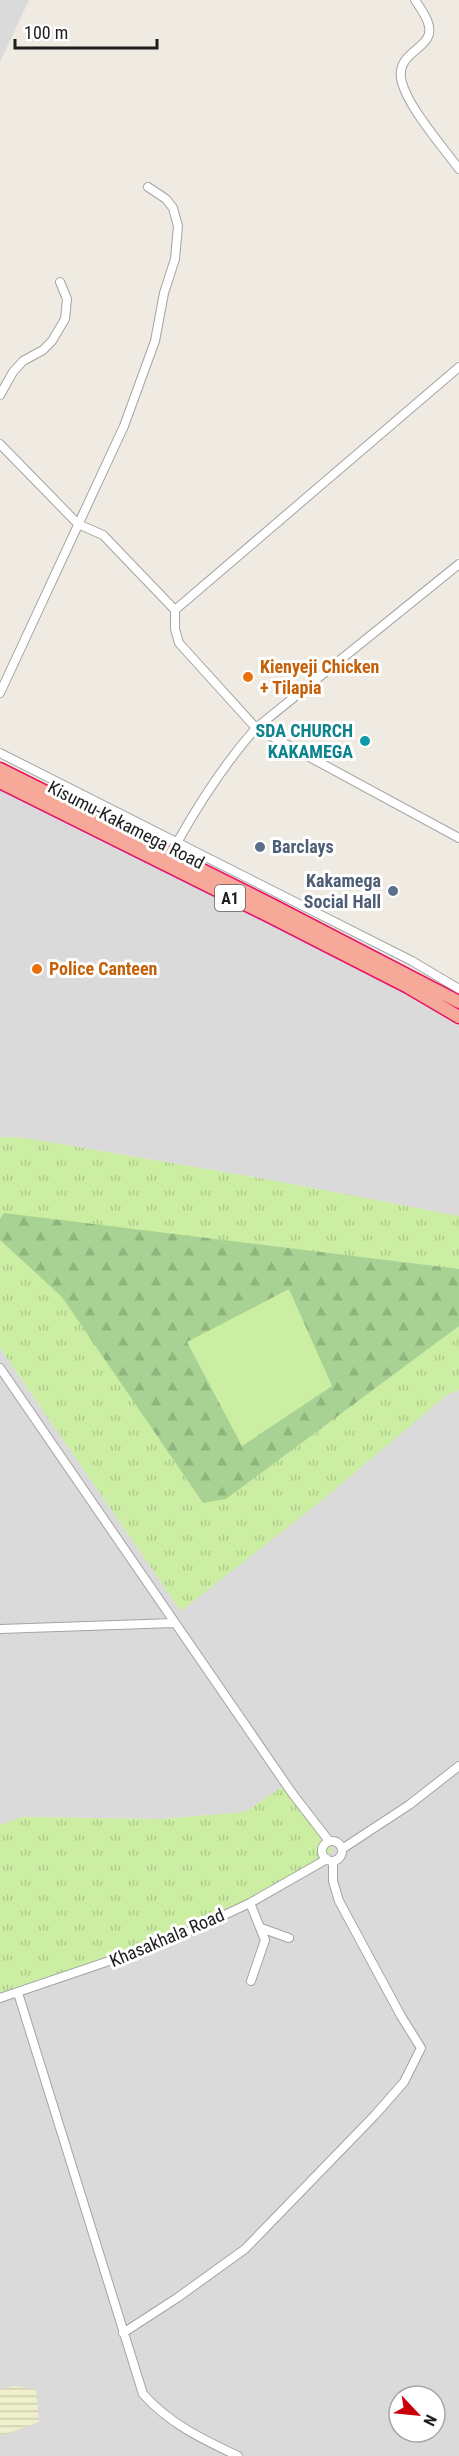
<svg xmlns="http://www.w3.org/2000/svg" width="459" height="2456" font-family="'Roboto Condensed',sans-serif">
  <defs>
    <pattern id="farmland-rules" width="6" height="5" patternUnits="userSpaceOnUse" patternTransform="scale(1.5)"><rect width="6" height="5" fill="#eff0cb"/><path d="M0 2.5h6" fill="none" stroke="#cccdae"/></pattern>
    <pattern id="grass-tufts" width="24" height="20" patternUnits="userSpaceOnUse" patternTransform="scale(1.5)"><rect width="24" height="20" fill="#cbeea3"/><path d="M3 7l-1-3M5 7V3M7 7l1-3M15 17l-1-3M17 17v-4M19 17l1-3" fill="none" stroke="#aecc8c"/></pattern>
    <pattern id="forest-firs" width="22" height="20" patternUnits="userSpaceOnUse" patternTransform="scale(1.5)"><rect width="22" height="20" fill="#a8d293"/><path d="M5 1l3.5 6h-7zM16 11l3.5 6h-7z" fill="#90b47e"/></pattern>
  </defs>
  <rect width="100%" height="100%" fill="#efeae2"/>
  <path fill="#dbdada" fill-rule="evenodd" d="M0,0H29L0,62Z
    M0,783L459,1018V1216L276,1181L25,1138L0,1137Z
    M0,1348L181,1611L448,1394L459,1390V2456H0V1995L186,1928L240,1904L288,1783L245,1812L162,1819L23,1817L0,1825ZM399,2396H435V2432H399Z"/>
  <path fill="url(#farmland-rules)" d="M14,2386L36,2389L39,2422L0,2436V2389Z"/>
  <path fill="url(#grass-tufts)" d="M0,1137L25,1138L276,1181L459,1216V1390L448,1394L321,1501L181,1611L0,1348Z
    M288,1783L333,1851L240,1904L186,1928L0,1995V1825L23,1817L162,1819L245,1812Z"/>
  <path fill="url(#forest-firs)" d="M4,1213L459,1269V1326L226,1499L203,1503L62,1297L0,1240V1219Z"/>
  <path fill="#cbeea3" d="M289,1289L332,1386L242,1446L187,1342Z"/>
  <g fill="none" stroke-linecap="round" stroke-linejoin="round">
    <g stroke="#a4a4a4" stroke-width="10">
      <path id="minor" d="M415,0C419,6 424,13 427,20C440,49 397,48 401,78C405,104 443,147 459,169
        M0,395L13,372L23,361L43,350L52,341L65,319L67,299L60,282
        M0,444L78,524L103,535L175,610V629L179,643L256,728L459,838
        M175,610L459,367
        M0,693L124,426L155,341L164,293L175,259L178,226L173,208L166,199L148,187
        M0,753L412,961L459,989
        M178,841C201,800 225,763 256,728L459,564
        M0,1368L292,1793L329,1841
        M0,1629L174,1623
        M322 1851a10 10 0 1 1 20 0a10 10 0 1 1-20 0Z
        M342,1849L409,1805L459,1766
        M250,1903L265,1940L251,1981
        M261,1928L289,1938
        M18,1993L143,2394C170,2424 202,2439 238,2456
        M0,1998L171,1940L250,1903L327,1859
        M123,2333L177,2298L245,2249L375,2115L404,2082L421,2048L401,2016L339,1901L333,1881V1861"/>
    </g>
    <g stroke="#e71567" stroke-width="15">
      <path id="trunk" d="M0,769L274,906L459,1002
        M0,782L269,916L408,987L459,1017"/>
    </g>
    <use href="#minor" stroke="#fff" stroke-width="8"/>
    <use href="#trunk" stroke="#f6a899" stroke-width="12"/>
  </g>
  <g fill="#e8710a" stroke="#fff" stroke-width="2">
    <circle cx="248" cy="677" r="6"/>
    <circle cx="37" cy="969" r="6"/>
  </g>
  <circle fill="#0f9aa8" stroke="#fff" stroke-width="2" cx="365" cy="741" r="6"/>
  <g fill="#5c6f8a" stroke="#fff" stroke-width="2">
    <circle cx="260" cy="847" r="6"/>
    <circle cx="393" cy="891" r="6"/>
  </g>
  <g text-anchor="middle" stroke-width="6" stroke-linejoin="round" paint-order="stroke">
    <rect fill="#fff" stroke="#616161" stroke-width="1.5" x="215" y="885" width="30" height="26" rx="4.5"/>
    <g font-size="16" font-weight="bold" fill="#1d1d1d">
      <text x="230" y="904">A1</text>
    </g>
    <g font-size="18" font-weight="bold" fill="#c56008" stroke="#fff" text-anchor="start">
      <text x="260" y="673">Kienyeji Chicken<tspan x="260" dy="21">+ Tilapia</tspan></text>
      <text x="49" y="975">Police Canteen</text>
    </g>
    <g font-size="18" font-weight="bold" fill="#0d838f" stroke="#fff" text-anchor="end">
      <text x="353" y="737">SDA CHURCH<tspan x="353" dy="21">KAKAMEGA</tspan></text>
    </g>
    <g font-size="18" fill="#1d1d1d" stroke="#fff">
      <text transform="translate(126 825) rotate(27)" y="6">Kisumu-Kakamega Road</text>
      <text transform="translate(167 1938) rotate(-23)" y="6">Khasakhala Road</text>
    </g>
    <g font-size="18" font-weight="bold" fill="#4e5e75" stroke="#fff" text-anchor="start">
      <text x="272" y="853">Barclays</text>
      <text x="381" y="887" text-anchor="end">Kakamega<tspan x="381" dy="21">Social Hall</tspan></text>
    </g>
  </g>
  <g transform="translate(417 2414) rotate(116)"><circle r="28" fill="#ffffff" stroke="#a5a5a5" stroke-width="1.5"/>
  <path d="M0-4.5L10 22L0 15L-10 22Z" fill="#ca0009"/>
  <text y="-9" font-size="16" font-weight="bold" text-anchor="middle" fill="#1d1d1d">N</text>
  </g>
  <path d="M15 39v9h142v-9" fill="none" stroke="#1d1d1d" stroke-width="3"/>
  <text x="24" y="39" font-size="18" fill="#1d1d1d" stroke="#ffffff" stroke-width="4.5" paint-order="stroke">100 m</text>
</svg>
